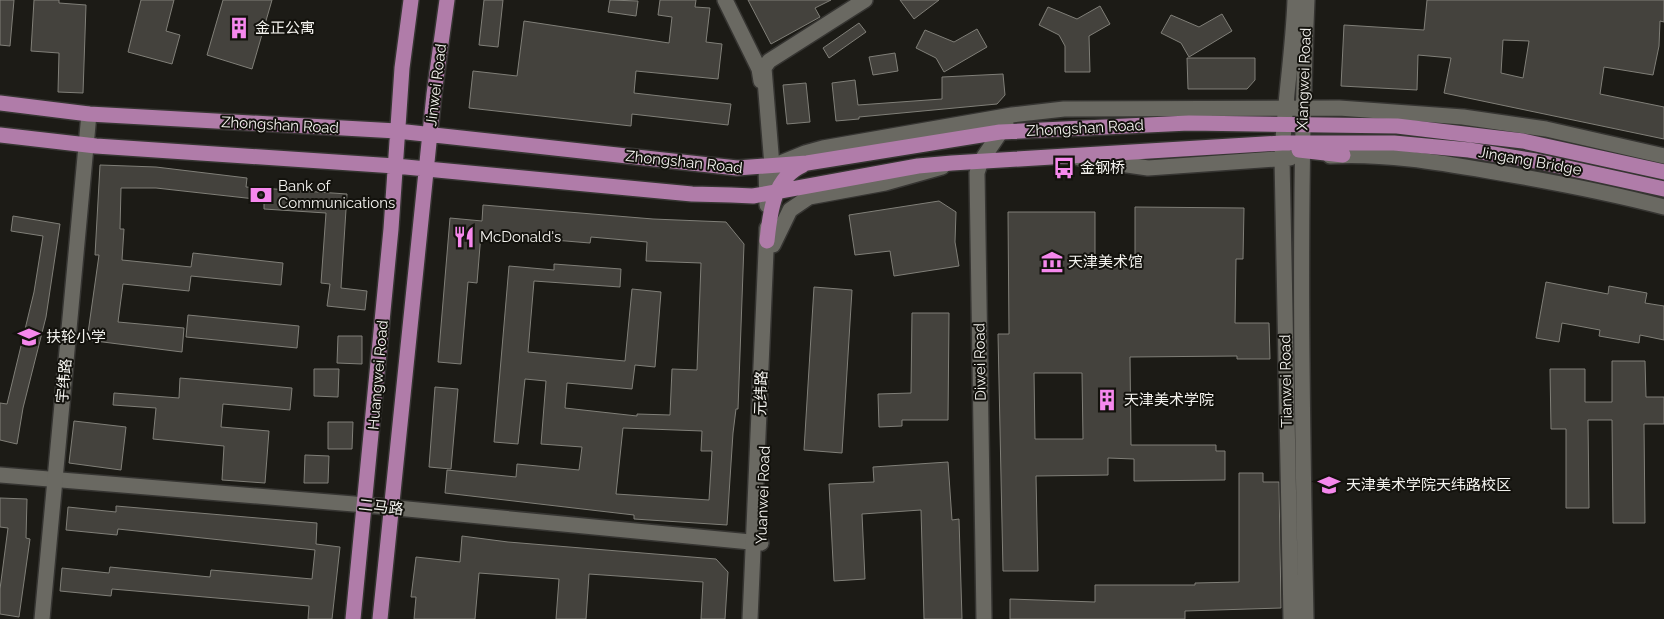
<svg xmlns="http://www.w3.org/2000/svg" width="1664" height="619" font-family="Raleway,'Noto Sans SC',sans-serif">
  <rect width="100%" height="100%" fill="#1c1b16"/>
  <path fill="#44423d" stroke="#807f78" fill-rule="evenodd" d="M0,0H14L10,46L0,45Z
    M34,0H59V3L86,5L83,93L58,92L59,53L31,51Z
    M141,0H174L166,31L180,35L172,64L128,52Z
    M223,0H272L252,69L207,55Z
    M484,0H503L498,47L479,45Z
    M610,0L638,1L636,16L608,12Z
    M660,0H696L695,7L710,8L706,42L722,44L718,79L636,71L634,93L731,104L728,125L632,114L631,126L469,108L473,71L517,76L524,21L669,43L672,17L658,15Z
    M748,0H831L815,8L820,17L771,44Z
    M900,0H939L914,19Z
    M1427,0H1664V22L1660,21L1659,46L1653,75L1604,67L1600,94L1664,107V139L1444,93L1451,58L1418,55L1417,90L1341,86L1344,25L1424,30ZM1503,40L1529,41L1523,78L1501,73Z
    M1100,6L1110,24L1089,36L1090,72H1065V46L1059,35L1039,25L1048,7L1077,19Z
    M1222,14L1232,31L1189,57L1181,43L1161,33L1171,15L1199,27Z
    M859,23L866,32L829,58L823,48Z
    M977,29L987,47L944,72L936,58L916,48L925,30L954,42Z
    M895,53L898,71L873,75L869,57Z
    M1187,58H1255V80L1247,89H1188Z
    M1003,74L1005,95L997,104L859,117V119L836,121L832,83L855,80L858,105L942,99V77Z
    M806,83L810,122L787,124L783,85Z
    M100,165L156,167L247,178L246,187L347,194L341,288L367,291L365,310L327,306L330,284L321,283L326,213L264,209V200L156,188H121L120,229H124L122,260L191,267L193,253L283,263L281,285L191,276L189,291L123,284L118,322L184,328L182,352L87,340L99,255H95Z
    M939,201L956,212L955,242L959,266L894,276L890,251L855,255L849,215Z
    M483,205L653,219L726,222L744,244L738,409H736L733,433L727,525L634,519V515L445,493L447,470L516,477L517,464L579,470L582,447L541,444L546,381L525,379L518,444L494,442L509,266L554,270V264L621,269L620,287L534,281L528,352L625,361L632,289L661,292L655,367L635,365L632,389L567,383L565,408L637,416V414L670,415L672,369L697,370L701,263L646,261L647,242L591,237L590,243L481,234L477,283L468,282L461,364L438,362L450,218L482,221ZM623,428L702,431L701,451H712L709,500L616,494Z
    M1135,207L1244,208L1243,259H1236L1235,323H1269L1270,359H1237V356L1130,357L1131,445H1216V451H1225V480L1134,481V459L1108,458V475L1036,476L1038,571H1003L998,334H1009L1008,212H1095V266L1135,267ZM1034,373H1082L1083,439H1035Z
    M13,216L60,224L46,317L23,408L17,444L0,440V403L7,404L34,292L43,236L11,231Z
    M1546,282L1608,294L1609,286L1647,293L1645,303L1664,306V340L1640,335L1639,343L1599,336L1600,330L1562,323L1559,342L1536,338Z
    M814,287L852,290L842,453L804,450Z
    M912,313H949L948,420H902V426L879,427L878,394L911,393Z
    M188,315L299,326L297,348L186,337Z
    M338,336H362V364L337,363Z
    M1612,361H1645L1646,397H1664V424H1644L1645,523H1613L1612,420H1588L1589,508H1566V429H1551L1550,369H1585V402H1612Z
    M314,369H339L338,397L314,396Z
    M180,378L292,388L290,410L223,404L221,427L269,431L265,483L222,480L224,446L153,439L156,408L113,405L114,393L179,398Z
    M435,387L458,389L451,469L429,467Z
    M74,421L126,427L121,470L69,463Z
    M328,422H353L352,449H328Z
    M305,455L329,456L328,483H304Z
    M948,462L952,520L959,519L962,619H924L921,510L862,514L865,579L834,581L829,484L874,482L873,467Z
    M1239,473H1263V482H1279L1281,608L1185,611V619H1010V599L1095,602V585H1195V583L1239,582Z
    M0,498L27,499L26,538L30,539L19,617L0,614V589L8,528L0,527Z
    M116,506L317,523L316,544L340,547L332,619H308L309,606L112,589L111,596L60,591L62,568L109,573L110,567L210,577L211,570L312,579L315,550L118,529L117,535L66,530L68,507L116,512Z
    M462,536L508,542L716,559L728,572L725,619H701L703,582L589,574L586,619H556L559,579L479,573L475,619H414L416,597H411L416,557L460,562Z"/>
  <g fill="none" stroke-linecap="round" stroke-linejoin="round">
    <g stroke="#363532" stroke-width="18">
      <path id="street" d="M725,0L759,69L761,81
        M774,190L764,68L769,61L865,0
        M0,475L366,505L761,543
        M984,619L977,173L981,161L1006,124"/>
    </g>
    <g stroke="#363532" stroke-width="18">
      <path id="secondary" d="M1330,156C1383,153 1437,162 1489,171C1548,181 1606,192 1664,207
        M1079,158L1148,168L1290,158
        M778,164L805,153L823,148L1012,115L1064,109L1339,108L1463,117L1546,129L1664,156
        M766,166L767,205
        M773,245L790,210L809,197L885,183L942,167
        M42,619L89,114
        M750,619L767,228
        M1291,619L1282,158C1284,105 1293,53 1295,0
        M1306,619C1302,412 1298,207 1307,0"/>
    </g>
    <g stroke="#363532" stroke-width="18">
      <path id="primary" d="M0,103L89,114L397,131L737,168L807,163L1000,132L1189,123L1397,126L1523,141L1664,172
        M0,135L96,146L395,166L692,194L731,195L753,196L918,166L952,163L1282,143H1394L1469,150L1536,161L1664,189
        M1299,150L1343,155
        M767,241C770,213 773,178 803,165
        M353,619L391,229L402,68L411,0
        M380,619L434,94L447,0"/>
    </g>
    <use href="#street" stroke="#6a6962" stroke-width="15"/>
    <use href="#secondary" stroke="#6a6962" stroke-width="15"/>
    <use href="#primary" stroke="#b07ca9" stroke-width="15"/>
  </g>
  <defs>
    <g id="building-bare" transform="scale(1.725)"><path d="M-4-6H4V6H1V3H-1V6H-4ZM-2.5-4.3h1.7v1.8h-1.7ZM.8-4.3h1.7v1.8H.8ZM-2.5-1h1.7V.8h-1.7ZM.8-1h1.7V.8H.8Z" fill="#f688ed" stroke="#13120d" stroke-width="2.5" paint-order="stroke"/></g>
    <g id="bus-bare" transform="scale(1.725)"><path d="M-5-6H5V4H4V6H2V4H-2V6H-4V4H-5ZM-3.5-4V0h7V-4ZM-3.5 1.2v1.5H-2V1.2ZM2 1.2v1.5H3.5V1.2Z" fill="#f688ed" stroke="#13120d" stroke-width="2.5" paint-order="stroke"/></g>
    <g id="bank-bare" transform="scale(1.725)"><path d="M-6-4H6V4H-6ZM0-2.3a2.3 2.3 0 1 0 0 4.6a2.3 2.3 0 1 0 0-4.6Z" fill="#f688ed" stroke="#13120d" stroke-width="2.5" paint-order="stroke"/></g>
    <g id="restaurant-bare" transform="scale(1.725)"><path d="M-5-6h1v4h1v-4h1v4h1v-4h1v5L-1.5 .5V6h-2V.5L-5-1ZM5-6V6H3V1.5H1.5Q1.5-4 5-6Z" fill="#f688ed" stroke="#13120d" stroke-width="2.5" paint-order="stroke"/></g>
    <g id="museum-bare" transform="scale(1.725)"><path d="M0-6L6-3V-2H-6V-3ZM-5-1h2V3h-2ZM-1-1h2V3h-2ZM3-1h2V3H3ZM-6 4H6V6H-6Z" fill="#f688ed" stroke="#13120d" stroke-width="2.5" paint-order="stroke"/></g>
    <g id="school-bare" transform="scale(1.725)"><path d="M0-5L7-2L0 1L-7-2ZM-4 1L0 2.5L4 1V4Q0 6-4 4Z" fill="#f688ed" stroke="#13120d" stroke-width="2.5" paint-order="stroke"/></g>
  </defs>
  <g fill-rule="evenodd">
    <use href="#building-bare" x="239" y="28"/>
    <use href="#bus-bare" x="1064" y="168"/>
    <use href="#bank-bare" x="261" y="195"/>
    <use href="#restaurant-bare" x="464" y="237"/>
    <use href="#museum-bare" x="1052" y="262"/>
    <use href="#school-bare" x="29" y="337"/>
    <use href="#building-bare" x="1107" y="400"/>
    <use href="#school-bare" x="1329" y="485"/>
  </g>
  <g text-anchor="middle" stroke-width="4" stroke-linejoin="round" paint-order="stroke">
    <g font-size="15" fill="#f3f2ee" stroke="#13120d" text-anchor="start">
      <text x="255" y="33">金正公寓</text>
      <text x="1080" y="173">金钢桥</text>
      <text x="278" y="191">Bank of<tspan x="278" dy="17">Communications</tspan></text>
      <text x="480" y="242">McDonald's</text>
      <text x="1068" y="267">天津美术馆</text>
      <text x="46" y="342">扶轮小学</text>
      <text x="1124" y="405">天津美术学院</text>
      <text x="1346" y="490">天津美术学院天纬路校区</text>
    </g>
    <g font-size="15" fill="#f3f2ee" stroke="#13120d">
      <text transform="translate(1304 79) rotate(-88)" y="5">Xiangwei Road</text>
      <text transform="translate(436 85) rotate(-83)" y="5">Jinwei Road</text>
      <text transform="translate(280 125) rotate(3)" y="5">Zhongshan Road</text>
      <text transform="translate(1085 128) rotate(-3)" y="5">Zhongshan Road</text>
      <text transform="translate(1530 161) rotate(10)" y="5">Jingang Bridge</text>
      <text transform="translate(684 162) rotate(6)" y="5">Zhongshan Road</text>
      <text transform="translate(980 362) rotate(-91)" y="5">Diwei Road</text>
      <text transform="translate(378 375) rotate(-85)" y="5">Huangwei Road</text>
      <text transform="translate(64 381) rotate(-85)" y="5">宇纬路</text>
      <text transform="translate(1286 381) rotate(-91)" y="5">Tianwei Road</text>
      <text transform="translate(761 393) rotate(-88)" y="5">元纬路</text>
      <text transform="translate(763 495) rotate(-88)" y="5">Yuanwei Road</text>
      <text transform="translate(381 507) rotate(6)" y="5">二马路</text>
    </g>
  </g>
</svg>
